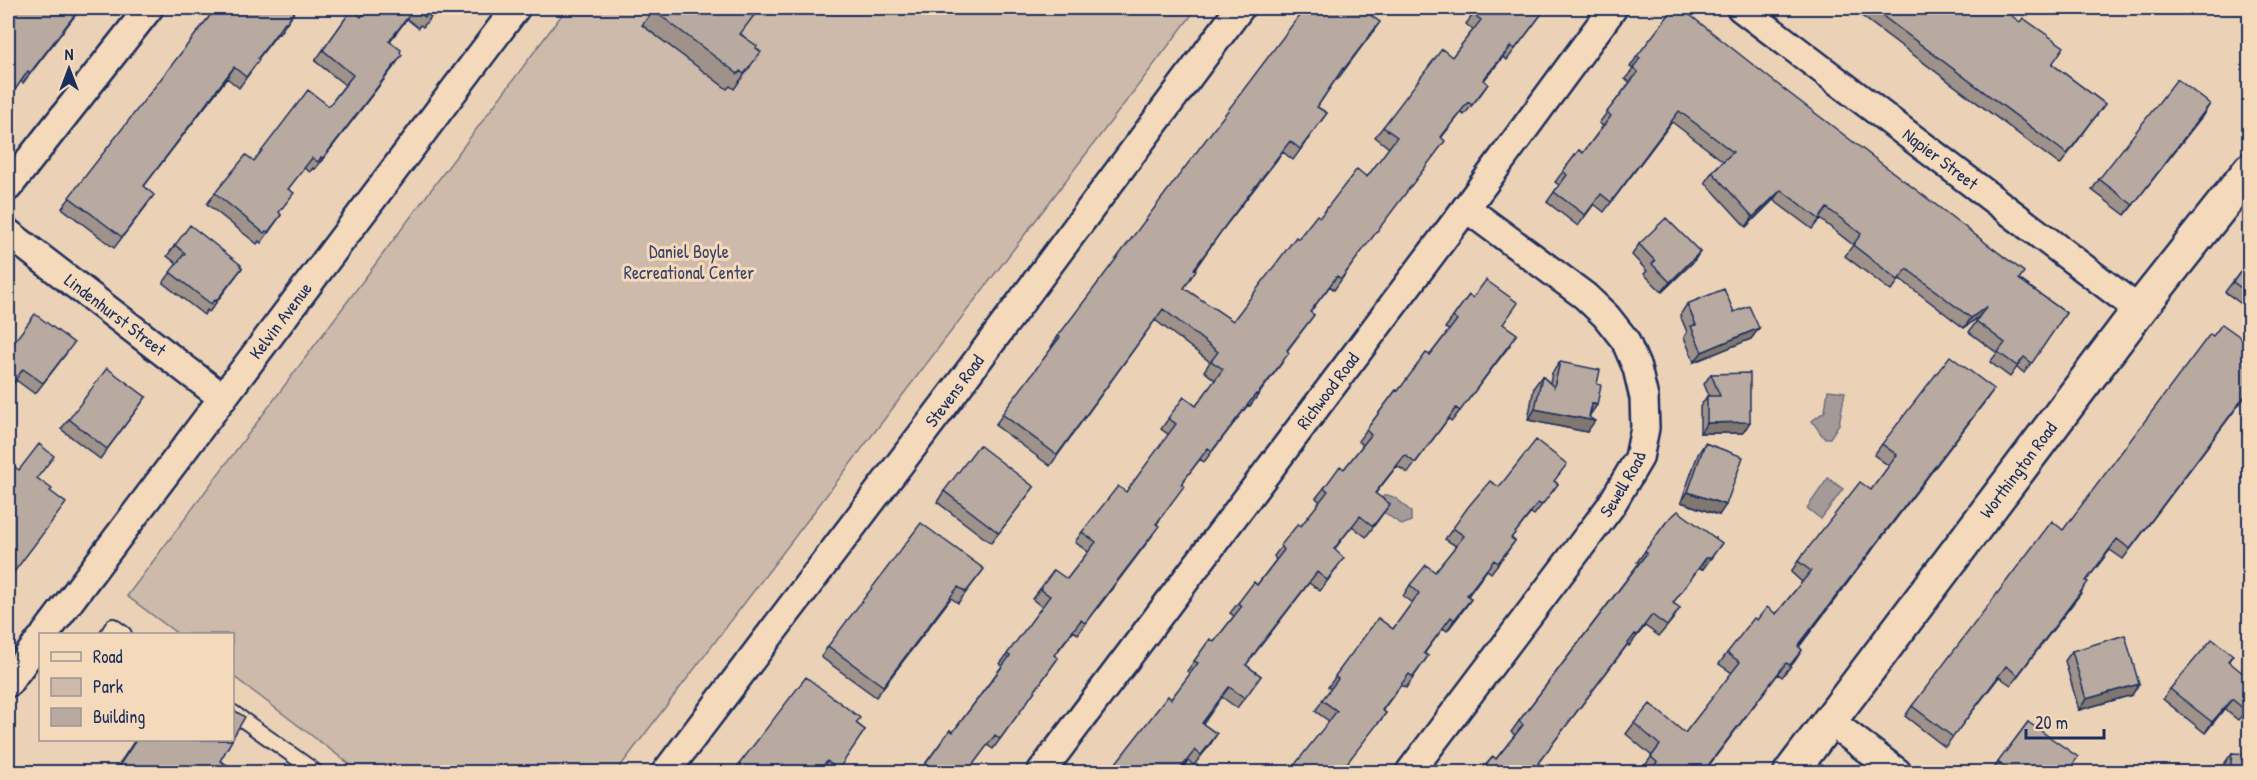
<svg xmlns="http://www.w3.org/2000/svg" width="2257" height="780" font-family="'Patrick Hand',sans-serif">
  <rect width="100%" height="100%" fill="#ebd2b7"/>
  <filter id="ink" filterUnits="userSpaceOnUse"><feTurbulence type="fractalNoise" baseFrequency=".0167" numOctaves="2"/><feDisplacementMap in="SourceGraphic" scale="12" xChannelSelector="R" yChannelSelector="G"/><feConvolveMatrix kernelMatrix="1 2 1 2 8 2 1 2 1" color-interpolation-filters="sRGB"/></filter>
  <g filter="url(#ink)">
    <path fill="#cdbaaa" stroke="#747484" stroke-width="1.5" d="M567,8H1197L616,772H360L233,676L232,634H178L127,596Z"/>
    <path fill="#a49a98" stroke="#6d6f81" stroke-width="1.5" d="M1828,390L1845,392L1839,424L1830,438H1824L1812,421L1825,411Z
      M1828,478L1843,489L1821,519L1807,508Z
      M1385,495C1395,495 1404,505 1411,512V521L1402,525L1381,510V498Z"/>
    <g fill="none" stroke-linecap="round" stroke-linejoin="round">
      <g stroke="#1b2f5e" stroke-width="18">
        <path id="lane" d="M108,634L113,626L124,634
          M232,712L316,772"/>
      </g>
      <g stroke="#1b2f5e" stroke-width="32">
        <g id="street">
          <path id="s1" d="M1741,8L2139,310"/>
          <path d="M8,187L149,8"/>
          <path id="s2" d="M8,233L223,398"/>
          <path id="s3" d="M45,634L516,8"/>
          <path d="M8,683L40,640"/>
          <path d="M1830,721L1897,772"/>
          <path id="s4" d="M666,772L945,404L1240,8"/>
          <path id="s5" d="M1041,772L1466,208L1613,8"/>
          <path id="s6" d="M1410,772L1610,507L1639,458L1645,428L1644,398L1637,368L1625,340L1606,316L1585,296L1466,208"/>
        </g>
      </g>
      <g stroke="#1b2f5e" stroke-width="38">
        <g id="secondary">
          <path id="s7" d="M1791,772L2139,310L2250,170"/>
        </g>
      </g>
      <use href="#lane" stroke="#f4d9bb" stroke-width="14"/>
      <use href="#street" stroke="#f4d9bb" stroke-width="27"/>
      <use href="#secondary" stroke="#f4d9bb" stroke-width="33"/>
    </g>
    <path fill="#9e928a" stroke="#1b2f5e" stroke-width="1.5" d="M10,8H81L23,83L21,81Z
      M216,8H304H297L279,34L278,33L258,59L259,60L239,88L227,78L144,186L147,205L114,248L62,208Z
      M369,8H438L423,27L420,25L418,28L407,19L390,41L400,53L395,65L315,169L313,168L310,172L304,168L288,189L279,213L281,215L261,243L259,241L257,244L207,204L215,193L254,161L329,106L345,85L315,61L352,9L361,17Z
      M655,8L741,34L756,48L750,67L734,89L730,86L727,89L642,25Z
      M1478,8H1546L1507,60L1503,57L1484,80L1488,84L1481,94L1464,115L1461,113L1441,138L1334,290L1330,286L1310,312L1314,315L1287,351L1282,363L1250,406L1248,405L1204,462L1200,459L1181,484L1157,524L1152,536L1078,634L1073,631L1055,655L1058,658L993,749L987,745L968,771L970,772H919L950,730L953,732L1002,666L1000,664L1042,607L1032,599L1040,589L1067,579L1088,552L1075,542L1082,532L1126,492L1169,435L1161,429L1184,397L1196,406L1215,380L1204,371L1210,362L1155,320L1050,466L995,425L1052,348L1051,347L1058,336L1380,22L1337,80L1336,79L1317,107L1327,113L1293,160L1283,152L1220,233L1195,269L1184,288L1233,321L1298,239L1320,217L1367,177L1389,148L1375,137L1383,127L1452,57L1473,30L1466,24Z
      M1851,8H2001L2052,64L2105,104L2060,165Z
      M1637,56L2019,279L2066,313L2024,373L2017,367L2010,377L1990,362L1997,353L1969,332L1980,316L1964,328L1900,279L1891,291L1845,256L1853,245L1820,219L1812,229L1773,200L1746,227L1705,182L1712,172L1723,161L1672,122L1604,212L1594,204L1578,226L1547,202L1559,185L1555,182L1579,150L1583,153L1603,126L1599,123L1630,82L1625,79L1633,69L1630,67Z
      M2203,115L2125,215L2092,190L2099,179Z
      M1639,244L1700,252L1693,262L1662,292L1644,274L1647,271L1632,255Z
      M175,245L240,266L242,268L209,312L207,310L204,315L163,283L177,264L167,256Z
      M2250,259V310L2225,292Z
      M1469,295L1503,324L1510,345L1452,421L1448,419L1408,473L1397,466L1375,494L1390,504L1366,537L1352,526L1334,550L1337,568L1320,591L1309,583L1252,657L1246,665L1261,676L1237,708L1222,697L1203,724L1217,734L1210,745L1194,765L1188,761L1179,772H1109L1171,699L1191,674L1187,671L1210,639L1214,642L1234,616L1230,613L1238,603L1257,585L1276,560L1274,556L1298,524L1301,526L1320,502L1316,498L1324,488L1344,469L1363,445L1358,441L1396,390L1398,391L1430,355L1449,330L1445,328Z
      M1687,304L1734,312L1759,328L1751,339L1694,362L1684,337L1687,332L1680,315Z
      M8,350L66,354L35,394L16,380L8,391Z
      M1560,362L1590,415L1587,432L1528,420L1534,387L1542,376L1550,383L1552,373Z
      M1711,374L1743,433H1700V407L1707,396H1709L1704,384Z
      M2250,390L2123,559L2110,550L2086,581L2081,593L2011,685L1999,677L1945,747L1905,716L1912,706L2063,530Z
      M146,397L100,459L61,429L69,419Z
      M1986,400L1799,647L1802,650L1795,661L1782,677L1778,674L1704,772H1649L1643,768L1652,756L1626,734L1634,723L1685,733L1732,673L1719,664L1727,653L1757,620L1776,614L1802,582L1791,572L1798,561L1871,490L1889,466L1874,455L1882,444Z
      M1705,443L1719,515L1681,502L1698,454Z
      M1554,481L1558,484L1534,515L1531,513L1511,538L1515,541L1507,552L1491,573L1487,570L1468,596L1471,599L1464,609L1447,631L1443,628L1424,654L1428,656L1406,688L1401,685L1382,711L1386,713L1378,724L1329,721L1315,711L1331,689L1328,687L1378,618L1393,629L1412,603L1403,596L1410,585L1435,572L1456,546L1445,539L1453,528L1499,487Z
      M1034,487L991,543L937,502L944,491Z
      M1667,521L1703,569H1698L1673,603L1680,608L1673,619L1659,636L1645,626L1629,646L1628,644L1538,763L1496,759L1515,735L1511,732L1519,721L1639,563L1637,562Z
      M984,569L958,603L951,598L876,697L821,657L828,646Z
      M2072,651L2132,695L2079,710L2065,661Z
      M2233,655L2228,662L2250,706L2238,720L2224,709L2205,733L2163,699L2170,689Z
      M2028,722L2067,772H1991Z
      M856,723L865,730L835,772H733Z
      M135,740H232L220,761L239,772H114Z
      M2232,753L2250,772H2224V764Z"/>
    <path fill="#817771" stroke="#1b2f5e" stroke-width="1.5" d="M1511,46L1503,57L1476,90L1483,80Z
      M402,55L395,65L315,169L323,158Z
      M234,67L227,78L136,196L144,186Z
      M2210,104L2203,115L2125,215L2133,205Z
      M1781,190L1773,200L1746,227L1753,217Z
      M1700,252L1693,262L1662,292L1670,282Z
      M1987,306L1980,316L1964,328L1971,318Z
      M1759,328L1751,339L1694,362L1702,352Z
      M1994,389L1986,400L1790,658L1798,646Z
      M1592,403L1597,405L1590,415Z
      M1535,409L1595,421L1587,432L1528,420Z
      M1750,422L1743,433H1700L1707,423Z
      M1688,492L1726,505L1719,515L1681,502Z
      M1722,543L1703,569H1698L1706,558Z
      M1471,599L1464,609L1447,631L1454,620Z
      M2139,684L2132,695L2079,710L2086,699Z
      M2232,699L2224,709L2205,733L2212,722Z"/>
    <path fill="#b8aaa1" stroke="#1b2f5e" stroke-width="1.5" d="M10,8H80L30,73L28,71L8,100V11Z
      M216,8H297L286,23L285,22L258,58L259,60L246,77L234,67L144,186L154,195L122,237L69,197Z
      M369,8H437L430,16L428,14L425,17L414,9L389,41L401,50L400,53L402,55L323,158L321,157L318,162L312,158L288,189L294,193L279,212L281,215L268,232L266,231L264,233L215,193L246,155L254,161L308,90L329,106L353,75L323,50L352,9L361,17Z
      M655,8H746L755,14L740,34L757,46L756,48L761,52L744,74L740,71L738,74L653,10Z
      M1305,8H1360L1380,22L1344,69L1343,68L1317,107L1327,113L1300,149L1290,141L1228,222L1194,269L1196,270L1184,288L1233,321L1296,237L1298,239L1317,215L1320,217L1357,169L1367,177L1397,137L1383,127L1442,49L1452,57L1481,20L1473,14L1478,8H1546L1515,49L1511,46L1483,80L1488,84L1472,105L1468,102L1441,137L1445,141L1341,279L1337,276L1310,312L1314,315L1287,350L1289,353L1257,395L1256,394L1212,451L1208,448L1181,484L1184,486L1156,524L1159,526L1085,623L1081,620L1054,655L1058,658L1022,709L1000,739L995,735L968,771L970,772H925L921,770L950,730L953,732L1010,656L1007,654L1050,596L1040,589L1054,570L1067,579L1096,542L1082,532L1118,486L1126,492L1176,424L1168,418L1184,397L1196,406L1223,369L1211,361L1218,352L1163,309L1057,455L1002,414L1060,337L1058,336Z
      M1674,8H1681L1785,90L2024,272L2019,279L2066,313L2032,363L2024,357L2017,366L1998,352L2005,343L1976,321L1987,306L1971,318L1907,269L1898,280L1853,245L1861,234L1827,208L1819,219L1781,190L1753,217L1712,172L1733,152L1679,111L1611,202L1601,194L1585,215L1554,192L1567,175L1563,171L1579,150L1583,153L1611,116L1607,112L1638,72L1633,68L1640,58L1637,56Z
      M1872,8H2001L2020,22L2023,18L2064,47L2052,64L2105,104L2067,154Z
      M2177,79L2210,104L2133,205L2099,179Z
      M1666,218L1700,252L1670,282L1652,264L1655,261L1639,244Z
      M190,225L241,265L240,266L242,268L216,301L214,300L211,304L170,272L185,253L175,245Z
      M2250,259V294L2233,282Z
      M1486,280L1518,303L1503,324L1517,334L1460,411L1456,408L1415,463L1405,455L1375,493L1390,504L1373,526L1360,516L1334,549L1344,558L1327,580L1317,572L1259,647L1246,665L1261,676L1245,698L1229,687L1202,723L1217,734L1201,755L1195,750L1178,772H1109L1168,696L1171,699L1198,663L1194,661L1210,639L1214,642L1242,606L1238,603L1254,582L1257,585L1284,550L1281,545L1298,524L1301,526L1328,491L1324,488L1340,466L1344,469L1371,435L1366,430L1396,390L1398,391L1426,353L1430,355L1457,320L1453,317L1469,295L1473,298Z
      M1724,289L1734,312L1749,306L1759,328L1702,352L1691,326L1696,325L1687,304Z
      M35,314L74,343L43,383L23,369L14,382L8,377V350Z
      M2222,324L2250,344V389L2130,549L2117,539L2086,581L2088,582L2018,675L2006,666L1953,737L1912,706L2052,521L2063,530L2210,334L2213,336Z
      M1950,356L1994,389L1798,646L1802,650L1790,665L1786,663L1703,772H1649L1657,762L1651,757L1660,745L1634,723L1650,704L1685,733L1740,662L1727,653L1754,618L1757,620L1767,607L1776,614L1811,571L1798,561L1860,482L1871,490L1897,455L1882,444Z
      M1560,362L1600,370L1597,384L1601,385L1597,405L1592,403L1589,417L1595,421L1535,409L1542,376L1554,387Z
      M107,368L146,397L107,449L69,419Z
      M1750,373V422L1707,423V396H1720L1711,374Z
      M1536,440L1567,464L1554,481L1558,484L1542,505L1538,503L1511,538L1515,541L1498,563L1494,560L1467,595L1471,599L1454,620L1451,617L1424,653L1428,656L1413,677L1409,674L1382,710L1386,713L1340,772H1289L1337,711L1322,700L1338,679L1335,676L1378,618L1393,629L1419,593L1410,585L1426,565L1435,572L1464,536L1453,528L1468,507L1490,481L1499,487Z
      M1705,443L1743,457L1726,505L1688,492Z
      M39,444L54,456L37,478L52,489L50,491L66,503L8,580V468L11,464L19,470Z
      M979,445L1034,487L999,533L944,491Z
      M1678,511L1722,543L1711,558H1706L1673,603L1680,608L1667,626L1652,615L1637,635L1635,634L1538,763L1551,772H1480L1493,756L1496,759L1523,725L1519,721L1647,553L1645,551L1667,521Z
      M921,523L984,569L966,592L958,587L883,686L828,646Z
      M2125,635L2139,684L2086,699L2072,651Z
      M2212,639L2233,655L2228,661L2250,679V705L2245,710L2232,699L2212,722L2170,689Z
      M806,677L860,718L856,723L865,730L838,770L827,761L818,772H733Z
      M232,709L245,717L232,739Z
      M2028,722L2078,757L2067,772H2011L1998,762Z
      M136,740H232L220,761L239,772H115Z
      M2232,753L2250,754V772H2230Z"/>
  </g>
  <g text-anchor="middle" stroke-width="6" stroke-linejoin="round" paint-order="stroke">
    <g font-size="18" fill="#1b2f5e" stroke="#f4d9bb">
      <text dy="6" stroke="none"><textPath href="#s1" startOffset="250">Napier Street</textPath></text>
      <text dy="6" stroke="none"><textPath href="#s2" startOffset="135">Lindenhurst Street</textPath></text>
      <text dy="6" stroke="none"><textPath href="#s3" startOffset="392">Kelvin Avenue</textPath></text>
      <text dy="6" stroke="none"><textPath href="#s4" startOffset="478">Stevens Road</textPath></text>
      <text dy="6" stroke="none"><textPath href="#s5" startOffset="477">Richwood Road</textPath></text>
      <text dy="6" stroke="none"><textPath href="#s7" startOffset="378">Worthington Road</textPath></text>
      <text dy="6" stroke="none"><textPath href="#s6" startOffset="358">Sewell Road</textPath></text>
    </g>
    <g font-size="18" fill="#364469" stroke="#f4d9bb">
      <text x="689" y="258">Daniel Boyle<tspan x="689" dy="21">Recreational Center</tspan></text>
    </g>
  </g>
  <rect width="2257" height="780" fill="none" stroke="#f4d9bb" stroke-width="30"/>
  <rect x="15" y="15" width="2227" height="750" fill="none" stroke="#1b2f5e" stroke-width="2" filter="url(#ink)"/>
  <rect x="39" y="633" width="195" height="108" fill="#f4d9bb" stroke="#9d9596" stroke-width="1.5"/>
  <rect x="51" y="652" width="30" height="9" fill="#f4d9bb" stroke="#9d9596" stroke-width="1.5"/>
  <text x="93" y="663" font-size="18" fill="#1b2f5e">Road</text>
  <rect x="51" y="678" width="30" height="18" fill="#cdbaaa" stroke="#9d9596" stroke-width="1.5"/>
  <text x="93" y="693" font-size="18" fill="#1b2f5e">Park</text>
  <rect x="51" y="708" width="30" height="18" fill="#b8aaa1" stroke="#9d9596" stroke-width="1.5"/>
  <text x="93" y="723" font-size="18" fill="#1b2f5e">Building</text>
  <g transform="translate(69 69)" stroke="#f4d9bb" stroke-width="4.5" paint-order="stroke">
  <path d="M0-4.5L10 22L0 15L-10 22Z" fill="#1b2f5e"/>
  <text y="-9" font-size="16" font-weight="bold" text-anchor="middle" fill="#1b2f5e">N</text>
  </g>
  <path d="M2026 729v9h78v-9" fill="none" stroke="#1b2f5e" stroke-width="3"/>
  <text x="2035" y="729" font-size="18" fill="#1b2f5e" stroke="#f4d9bb" stroke-width="4.5" paint-order="stroke">20 m</text>
</svg>
